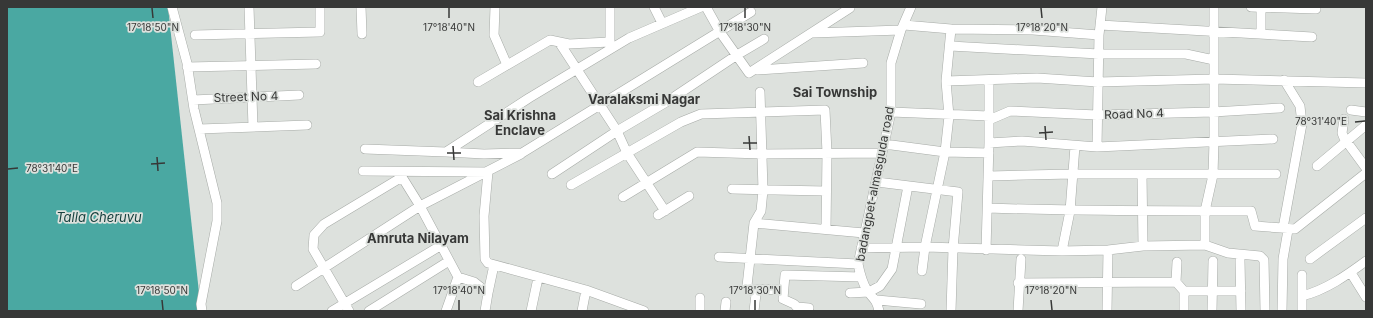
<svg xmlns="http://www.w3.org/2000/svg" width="1373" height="318" font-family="Inter,sans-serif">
  <rect width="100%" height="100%" fill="#dde1dd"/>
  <path fill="#4aa8a2" d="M7,7H168L201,311H7Z"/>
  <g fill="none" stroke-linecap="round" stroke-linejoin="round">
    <g stroke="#a7aba7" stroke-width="10">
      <path id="minor" d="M172,7L187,63L194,109L217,203V221L201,304L202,311
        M249,7L253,127
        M361,7L362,34
        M495,7L494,35L507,65
        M654,7L662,23
        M706,7L720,32L749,73L850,8
        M1251,7L1316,9
        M1261,7V34
        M904,25L951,29L946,81L949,116L945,152L925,247L922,271
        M1100,25L1312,37
        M951,29L1033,30L1099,35
        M813,33L901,30
        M195,35L320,32V7
        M559,42L617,131L627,153L665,211
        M950,46L1099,54H1186L1214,60
        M610,48V7
        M187,67L316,64
        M757,70L863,63
        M946,81L1037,78L1098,82L1214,79L1366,83
        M478,82L550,40L569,44L610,42
        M193,100L299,95
        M1351,110L1366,112
        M891,112L989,116
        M1344,119L1342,133L1344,138L1366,168
        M989,120L1010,111L1097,115L1213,112L1280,108
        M199,129L307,125
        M989,143L1022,141L1097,147L1273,139
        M884,144L945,152L989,153
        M1097,147L1099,35L1102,7
        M365,149L446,152L529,98L629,38L701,7
        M446,152L484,154L522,153L751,12
        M1317,166L1366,125
        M363,171L488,172L484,216L485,259L488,263L586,290L644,311
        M552,174L617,131L668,101L737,55L764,39
        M1142,174L1143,246
        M989,176L1072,174H1276
        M877,182L958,192L953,249L951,311
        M571,185L681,122L701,114L825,110L827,153L826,229
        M732,189L826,191
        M623,197L697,152L762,154L881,153
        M988,208C1075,211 1163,211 1251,211L1255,226L1295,229L1366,173
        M658,215L689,196
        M754,223L864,233
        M1283,228L1302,124L1300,106L1284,80
        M1205,245V211L1213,175L1214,141V7
        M861,248L925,247L1062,251L1108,250L1143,246L1205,245L1228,253L1260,256L1264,260L1265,311
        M986,250L989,143V80
        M1062,251L1070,211L1075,146
        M719,257L858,264
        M1310,259L1366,218
        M1240,260L1241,311
        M1177,262L1176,282L1184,291V311
        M1351,273L1366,297
        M1302,275V311
        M458,277L474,282L488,293L485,311
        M1018,283L1176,282
        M296,286L420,206L521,154
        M752,289L783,290
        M1184,291H1241
        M488,293L494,265
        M850,293L869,292L880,286L892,269L908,186
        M1302,296C1326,290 1347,275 1366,261
        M877,300L921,304
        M809,308L797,307L794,304L783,299L785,275L861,277
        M332,311L440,246
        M349,311L313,249L314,235L324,224L402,177L420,206L458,277L446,311
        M369,311L449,261
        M531,311L538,278
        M582,311L586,290
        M700,311V298
        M725,311L726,302
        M754,311L756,294L747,286L754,223L761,211L763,190L760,92
        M879,311C877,301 874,299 868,292C862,283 860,274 858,264L891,112V63L901,30L911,7
        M1018,311L1021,259
        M1107,311L1108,250
        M1212,311L1213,261
        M1282,311L1283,259L1288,230"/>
    </g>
    <use href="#minor" stroke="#fff" stroke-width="9"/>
  </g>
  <path fill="none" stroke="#373837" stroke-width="1.5" d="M152,8L153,18M449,8V18M745,8V18M1041,8L1042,18M1355,122L1365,121M1045,126L1046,140M1039,133L1053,132M749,136L750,150M743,143H757M453,146L454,160M447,153H461M157,157L158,171M151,164L165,163M8,169L18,168M162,300L163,310M459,300V310M755,300V310M1051,300L1052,310"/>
  <g text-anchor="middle" stroke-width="3.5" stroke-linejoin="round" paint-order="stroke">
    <g font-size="12" fill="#373837" stroke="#dde1dd">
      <text transform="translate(246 97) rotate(-2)" y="4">Street No 4</text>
      <text transform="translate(1134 114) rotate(-2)" y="4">Road No 4</text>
      <text transform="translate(875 184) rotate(-79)" y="4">badangpet-almasguda road</text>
    </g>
    <g font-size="13" font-weight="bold" fill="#373837" stroke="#dde1dd">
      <text x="835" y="97">Sai Township</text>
      <text x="644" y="104">Varalaksmi Nagar</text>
      <text x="520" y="120">Sai Krishna<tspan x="520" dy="15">Enclave</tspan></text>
      <text x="418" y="243">Amruta Nilayam</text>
    </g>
    <g font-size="13" font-style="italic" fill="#16413e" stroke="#dde1dd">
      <text x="99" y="222">Talla Cheruvu</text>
    </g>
  </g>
  <g font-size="10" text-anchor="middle" fill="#373837" stroke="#dde1dd" stroke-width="3.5" stroke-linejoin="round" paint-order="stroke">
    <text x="153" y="31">17°18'50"N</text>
    <text x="449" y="31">17°18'40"N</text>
    <text x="745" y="31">17°18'30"N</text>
    <text x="1042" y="31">17°18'20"N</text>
    <text x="1321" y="125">78°31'40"E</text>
    <text x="52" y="172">78°31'40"E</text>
    <text x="162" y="294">17°18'50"N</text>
    <text x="459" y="294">17°18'40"N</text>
    <text x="755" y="294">17°18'30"N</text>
    <text x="1051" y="294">17°18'20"N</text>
  </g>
  <rect width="1373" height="318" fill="none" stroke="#373837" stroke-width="16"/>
</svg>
